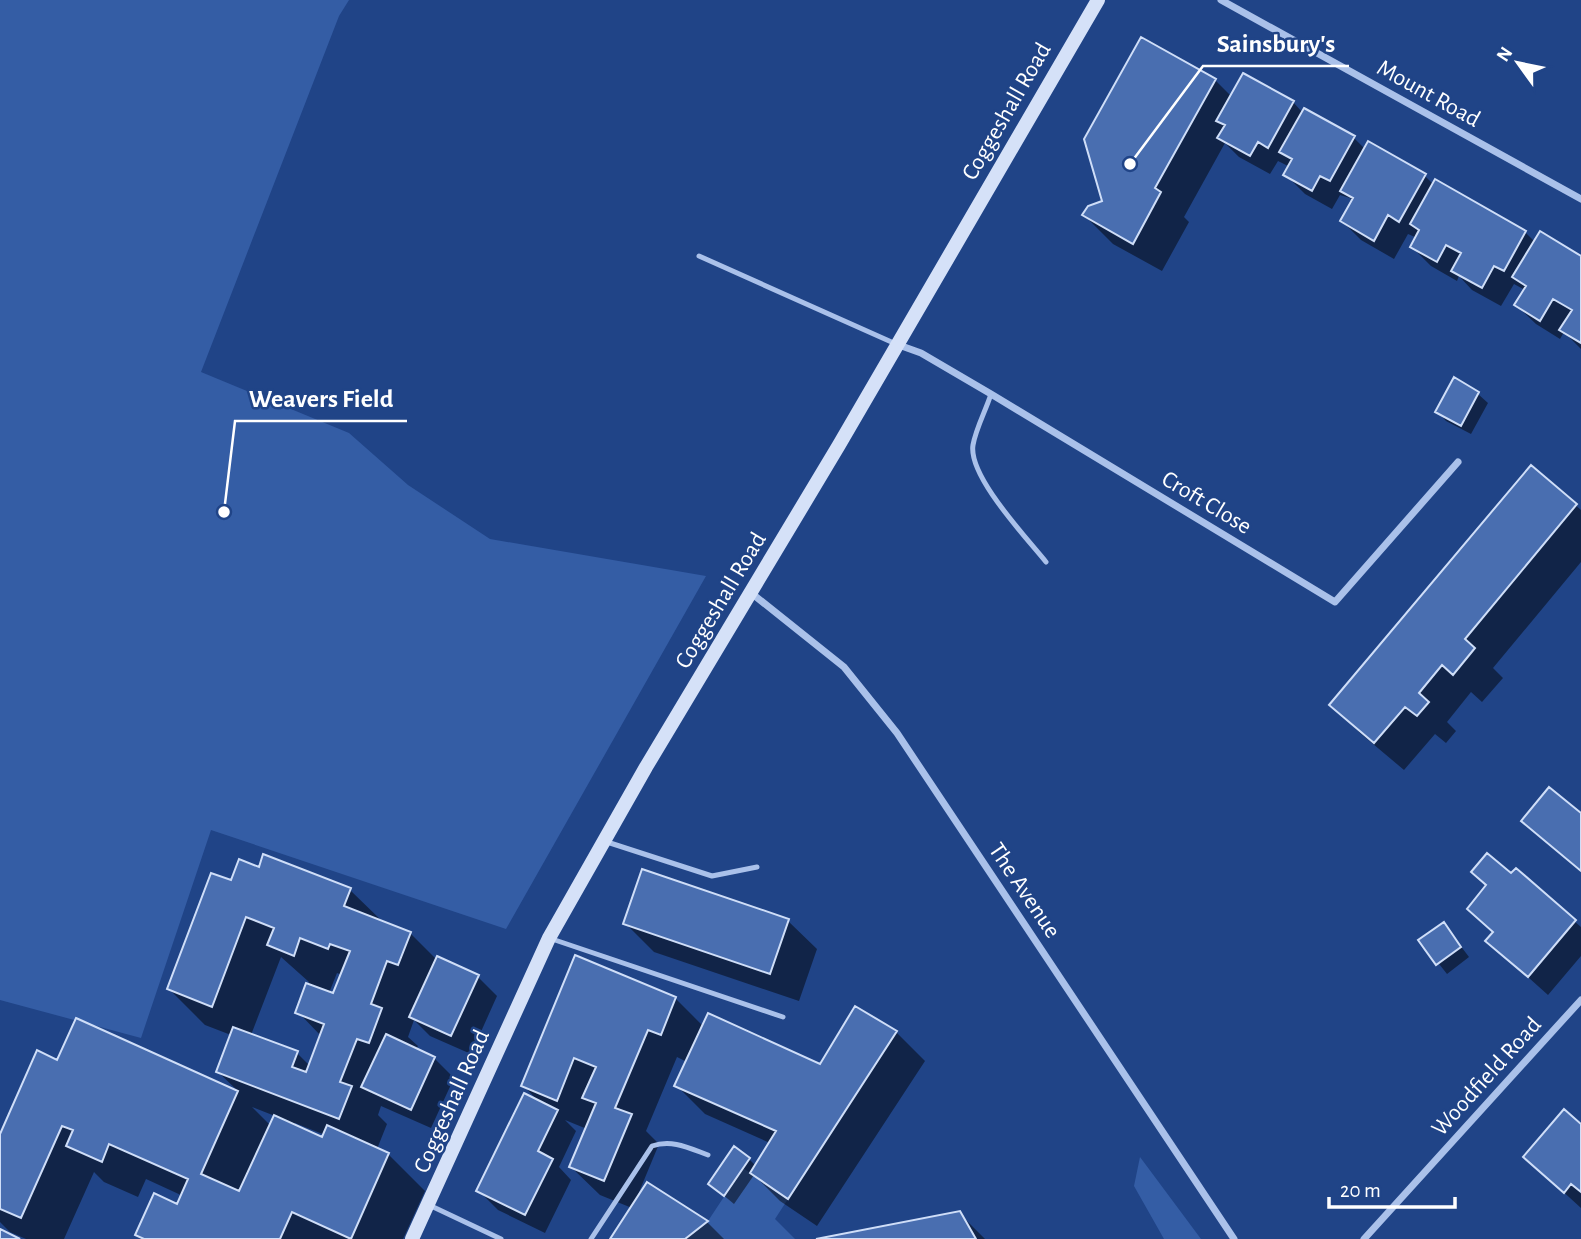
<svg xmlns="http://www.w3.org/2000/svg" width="1581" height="1239" font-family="'Alegreya Sans',sans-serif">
  <rect width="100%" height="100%" fill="#204487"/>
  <path fill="#345da5" d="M0,0H349L339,16L201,372L349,433L408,485L490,539L706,576L506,929L211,830L141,1038L0,1000Z
    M1140,1157L1201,1239H1164L1134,1186Z
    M743,1168L788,1199L775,1219L795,1239H685L708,1221Z"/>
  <path fill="#0007" fill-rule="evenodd" d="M1142,39L1215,80L1232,97L1293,102L1303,113L1354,138L1366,150L1425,176L1434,185L1525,232L1535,242L1581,258V349L1564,332L1560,339L1536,324L1516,305L1525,290L1514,284L1501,306L1472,290L1459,276L1457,281L1431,266L1412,247L1417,238L1408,234L1394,259L1361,240L1342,221L1353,202L1350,198L1340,195L1332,209L1305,194L1286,175L1290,167L1278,161L1270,174L1239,157L1225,143L1184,217L1189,222L1162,271L1113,244L1084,215L1104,202Z
    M1454,380L1478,394L1488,403L1471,434L1446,421L1437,411Z
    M1531,467L1581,510V562L1493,668L1503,678L1482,702L1471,692L1447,722L1456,731L1446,743L1435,734L1404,770L1360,733L1332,705Z
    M1581,815V872L1523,821Z
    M260,869L350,890L384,923L410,933L437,960L478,977L497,996L471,1054L430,1036L414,1020L408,1037L418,1046L416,1050L434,1058L454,1078L431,1128L381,1106L378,1115L387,1124L377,1149L388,1154L425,1191L403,1239H142L137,1235L178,1206L183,1196L146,1179L138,1197L104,1182L94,1172L64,1239H26L10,1232L0,1222V1138L58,1062L77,1020L239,1092L218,1072L231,1035L205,1025L169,989L232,883ZM281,957L309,982L298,1012L321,1036L310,1066L297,1053L251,1035ZM337,973L342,975L334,995L329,993ZM252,1107L275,1116L271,1126ZM295,1123L325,1135L323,1139L294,1126Z
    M1516,871L1581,927V956L1548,995L1488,941L1494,933L1469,909Z
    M788,921L817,949L799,1001L654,952L625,923Z
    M1444,924L1469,957L1447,974L1421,941Z
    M576,958L675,998L704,1027L821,1067L855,1008L896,1032L925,1061L817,1226L780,1201L754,1175L734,1204L710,1184L749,1159L756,1166L770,1143L705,1114L676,1085L687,1062L677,1057L646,1131L659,1144L637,1197L639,1198L648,1184L707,1222L724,1239H612L632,1208L600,1195L571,1167L587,1129L565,1120L576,1131L559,1167L571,1180L545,1233L498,1210L479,1191L539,1102L523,1085Z
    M1581,1126V1208L1525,1157Z
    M959,1213L985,1239H825Z"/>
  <path fill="#496eb0" stroke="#cfdef8" stroke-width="2" d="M1141,37L1216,79L1155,188L1161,192L1133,244L1082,215L1088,206L1102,201L1084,139Z
    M1243,73L1294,101L1268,148L1258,142L1250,156L1217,138L1225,125L1216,121Z
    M1304,108L1355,136L1330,181L1320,176L1312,191L1283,175L1292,159L1279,152Z
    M1368,141L1426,174L1399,222L1388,215L1374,241L1340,221L1353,198L1340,191Z
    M1435,179L1526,231L1504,271L1494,266L1482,288L1451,271L1461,253L1446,245L1437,262L1410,247L1419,230L1410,224Z
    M1540,231L1581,256V343L1559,330L1572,310L1553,299L1540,321L1514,305L1526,286L1512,277Z
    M1454,377L1479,392L1461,426L1435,412Z
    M1531,465L1577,504L1465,639L1475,648L1453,675L1442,665L1419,693L1429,702L1417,716L1405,707L1374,743L1329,705Z
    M1549,787L1581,813V871L1521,821Z
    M1487,853L1511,873L1516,868L1576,920L1528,977L1485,941L1493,932L1467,909L1486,885L1471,872Z
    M263,854L351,888L344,906L411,932L398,965L387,961L371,1004L382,1008L369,1043L357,1039L340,1082L352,1086L339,1119L216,1072L233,1027L298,1051L292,1067L306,1072L324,1024L295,1013L306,983L333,993L350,951L330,944L328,949L300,938L294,956L267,945L274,928L246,917L212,1007L167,989L211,873L231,880L239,859L259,867Z
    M642,869L789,919L770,974L623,924Z
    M1444,922L1461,947L1436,965L1418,940Z
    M575,955L676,997L661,1035L648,1030L615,1108L632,1114L604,1181L569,1167L596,1103L582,1098L596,1067L574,1058L557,1101L521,1086Z
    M437,956L479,975L451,1036L409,1017Z
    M855,1006L897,1031L788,1199L750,1173L776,1131L674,1086L708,1013L820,1064Z
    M76,1018L238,1091L201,1174L239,1191L274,1115L322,1137L327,1125L389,1153L351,1239L292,1212L280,1239H144L135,1235L154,1193L177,1204L188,1179L109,1144L102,1162L66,1146L73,1130L62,1126L21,1218L0,1209V1134L37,1050L57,1060Z
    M386,1034L435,1057L411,1110L361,1087Z
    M524,1093L558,1110L538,1151L553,1159L525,1215L476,1191Z
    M1564,1109L1581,1124V1192L1571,1184L1564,1193L1523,1157Z
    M734,1146L750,1158L724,1196L708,1184Z
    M647,1182L708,1221L685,1239H610Z
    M960,1211L976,1239H816Z
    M0,1229L20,1239H0Z"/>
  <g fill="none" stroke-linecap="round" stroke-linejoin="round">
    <path stroke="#aac1ea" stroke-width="5" d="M699,256L896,344
      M991,394C986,410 976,428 973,445C968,476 1026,537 1046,562
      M607,842L712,876L757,867
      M549,938L783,1017
      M429,1205L501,1239
      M591,1239L652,1146C672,1139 689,1148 708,1155"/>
    <path stroke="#aac1ea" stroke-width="7" d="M1221,0L1581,199
      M896,344L921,353L991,394L1335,602L1458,462
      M750,592L844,667L897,733L1234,1239
      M1364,1239L1581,1000"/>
    <path stroke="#d5e1f8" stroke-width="14" d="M412,1239L549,938L646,767L839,445L1098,0"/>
  </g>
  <g text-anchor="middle" stroke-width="5" stroke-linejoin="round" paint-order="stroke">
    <g font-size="24" fill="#fff" stroke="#204487">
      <text transform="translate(1429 93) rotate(29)" y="8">Mount Road</text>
      <text transform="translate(1006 111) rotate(-60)" y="8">Coggeshall Road</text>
      <text transform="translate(1207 502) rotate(31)" y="8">Croft Close</text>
      <text transform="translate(720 600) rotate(-59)" y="8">Coggeshall Road</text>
      <text transform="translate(1025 890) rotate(56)" y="8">The Avenue</text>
      <text transform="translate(1486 1076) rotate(-48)" y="8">Woodfield Road</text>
      <text transform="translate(451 1101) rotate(-66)" y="8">Coggeshall Road</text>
    </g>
  </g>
  <path fill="none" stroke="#fff" stroke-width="2.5" d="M1130 164L1203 66H1349M224 512L235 421H407"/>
  <g fill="#fff" stroke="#204487" stroke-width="2.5">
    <circle cx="1130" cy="164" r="7"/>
    <circle cx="224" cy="512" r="7"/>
  </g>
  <g font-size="26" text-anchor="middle" font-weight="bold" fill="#fff" stroke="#204487" stroke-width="5" stroke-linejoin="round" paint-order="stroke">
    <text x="1276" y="52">Sainsbury's</text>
    <text x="321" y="407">Weavers Field</text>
  </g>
  <g transform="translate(1518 63) rotate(303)" stroke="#204487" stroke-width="5" paint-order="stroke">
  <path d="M0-5L12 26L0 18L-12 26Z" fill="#ffffff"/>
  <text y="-10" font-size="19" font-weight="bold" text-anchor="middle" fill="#ffffff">N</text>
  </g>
  <path d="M1329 1197v10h126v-10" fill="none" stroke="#ffffff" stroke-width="3.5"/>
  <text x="1340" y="1197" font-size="21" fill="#ffffff" stroke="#204487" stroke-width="5" paint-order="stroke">20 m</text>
</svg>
